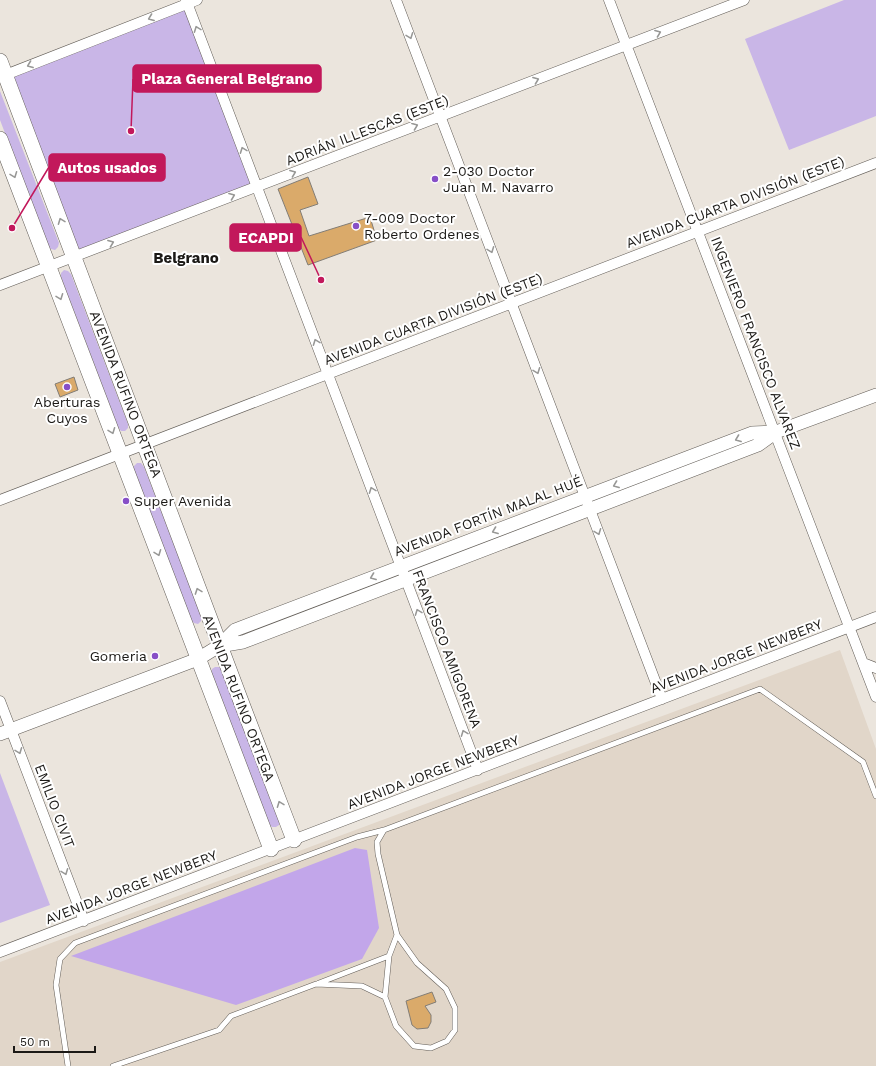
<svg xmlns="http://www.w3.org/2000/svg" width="876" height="1066" font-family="'Work Sans',sans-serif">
  <rect width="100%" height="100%" fill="#ebe5dd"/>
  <path fill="#e1d6c9" d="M840,650L876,749V1066H0V962Z"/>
  <path fill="#c9b6e7" d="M844,0H876V116L789,150L745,39Z
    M188,4L257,187L74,257L5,75Z
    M0,91L59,243L58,247L55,250L51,249L48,246L0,120Z
    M64,270L68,271L71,274L128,424V428L125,431H121L118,427L61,277V273Z
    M137,463H141L144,467L202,617L201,621L198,624L194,623L191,620L134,470V466Z
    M215,667H219L222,670L279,820V825L276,827H272L269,824L211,674L212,669Z
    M0,773L50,905L0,923Z"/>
  <path fill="#c2a6ea" d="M355,848L367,850L379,928L362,959L236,1005L71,956Z"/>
  <path fill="#daaa6a" stroke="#827d76" d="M308,177L318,204L300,210L309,236L370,217L377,240L308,265L278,189Z
    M74,377L78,390L60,397L55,384Z
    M432,992L436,1002L425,1006L431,1015V1022L428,1028L417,1029L412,1025L406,1001Z"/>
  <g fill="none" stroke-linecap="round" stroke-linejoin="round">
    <g stroke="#625d57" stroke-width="6">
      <path id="service" d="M319,983L389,956L397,935
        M385,997L389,956
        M68,1066L56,985L60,959L75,943L357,837L384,830
        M113,1066L219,1030L231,1016L316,984L362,986L385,997L396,1026L414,1046L431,1048L447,1041L455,1030V1008L446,989L417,963L397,935L378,854L377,842L384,830L760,689L863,762L876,796"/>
    </g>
    <g stroke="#625d57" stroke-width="11">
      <path id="minor" d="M186,0L478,770
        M396,0L662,699
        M609,0L876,697
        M0,77L197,0
        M0,285L744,0
        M0,500L876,163
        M863,663L876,668
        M0,701L84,921
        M0,952L876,617"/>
    </g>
    <g stroke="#625d57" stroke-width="14">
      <path id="tertiary" d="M776,432L758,445L243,642L219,646L235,630L752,433L776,432L876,395
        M0,734L198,659L219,646"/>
    </g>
    <g stroke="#625d57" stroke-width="16">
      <path id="secondary" d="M0,61C99,320 194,581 294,840
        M0,139L271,849"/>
    </g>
    <use href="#service" stroke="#fff" stroke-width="5"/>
    <use href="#minor" stroke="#fff" stroke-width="10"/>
    <use href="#tertiary" stroke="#fff" stroke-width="13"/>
    <use href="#secondary" stroke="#fff" stroke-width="15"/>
  </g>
  <defs><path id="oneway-chevron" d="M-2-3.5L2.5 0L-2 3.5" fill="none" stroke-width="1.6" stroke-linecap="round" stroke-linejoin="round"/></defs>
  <g stroke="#989896">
    <use href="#oneway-chevron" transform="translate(151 18) rotate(159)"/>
    <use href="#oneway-chevron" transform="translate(197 29) rotate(-111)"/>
    <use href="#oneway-chevron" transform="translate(658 33) rotate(-21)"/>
    <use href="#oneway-chevron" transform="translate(410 36) rotate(69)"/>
    <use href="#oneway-chevron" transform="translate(30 65) rotate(159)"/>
    <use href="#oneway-chevron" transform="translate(536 80) rotate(-21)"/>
    <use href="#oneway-chevron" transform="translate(415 126) rotate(-21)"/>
    <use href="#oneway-chevron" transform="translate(243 150) rotate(-111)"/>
    <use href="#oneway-chevron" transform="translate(293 173) rotate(-21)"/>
    <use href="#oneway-chevron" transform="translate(14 175) rotate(69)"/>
    <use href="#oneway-chevron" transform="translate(232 196) rotate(-21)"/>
    <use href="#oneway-chevron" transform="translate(61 221) rotate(-111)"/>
    <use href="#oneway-chevron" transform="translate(111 243) rotate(-21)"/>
    <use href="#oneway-chevron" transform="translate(491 250) rotate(69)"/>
    <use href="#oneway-chevron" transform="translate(60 297) rotate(69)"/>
    <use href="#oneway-chevron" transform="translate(316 342) rotate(-111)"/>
    <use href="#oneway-chevron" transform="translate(537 371) rotate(69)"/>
    <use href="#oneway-chevron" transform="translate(112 431) rotate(69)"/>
    <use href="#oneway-chevron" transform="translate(738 439) rotate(159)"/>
    <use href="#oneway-chevron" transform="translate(616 485) rotate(159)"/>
    <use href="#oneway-chevron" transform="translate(372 490) rotate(-111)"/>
    <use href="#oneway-chevron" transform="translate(495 531) rotate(159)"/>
    <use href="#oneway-chevron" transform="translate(598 532) rotate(69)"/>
    <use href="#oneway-chevron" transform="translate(158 553) rotate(69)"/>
    <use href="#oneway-chevron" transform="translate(373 577) rotate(159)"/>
    <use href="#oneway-chevron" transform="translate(198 591) rotate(-110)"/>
    <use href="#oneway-chevron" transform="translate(418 612) rotate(-111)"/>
    <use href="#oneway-chevron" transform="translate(464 733) rotate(-111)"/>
    <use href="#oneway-chevron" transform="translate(19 751) rotate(69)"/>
    <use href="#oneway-chevron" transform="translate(280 804) rotate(-111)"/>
    <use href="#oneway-chevron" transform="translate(65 872) rotate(69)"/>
  </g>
  <g fill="#874fc7" stroke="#fff" stroke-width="1.5">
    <circle cx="435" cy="179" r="4"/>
    <circle cx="356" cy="226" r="4"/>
    <circle cx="67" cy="387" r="4"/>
    <circle cx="126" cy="501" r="4"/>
    <circle cx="155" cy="656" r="4"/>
  </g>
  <g text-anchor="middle" stroke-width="4" stroke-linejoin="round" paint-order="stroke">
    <g font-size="14" fill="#1b1916" stroke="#fff">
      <text transform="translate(367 130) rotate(-21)" y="5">ADRIÁN ILLESCAS (ESTE)</text>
      <text transform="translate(735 202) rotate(-21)" y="5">AVENIDA CUARTA DIVISIÓN (ESTE)</text>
      <text transform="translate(433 319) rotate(-21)" y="5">AVENIDA CUARTA DIVISIÓN (ESTE)</text>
      <text transform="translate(756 343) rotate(69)" y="5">INGENIERO FRANCISCO ALVAREZ</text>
      <text transform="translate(126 394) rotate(69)" y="5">AVENIDA RUFINO ORTEGA</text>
      <text transform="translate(488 516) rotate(-21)" y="5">AVENIDA FORTÍN MALAL HUÉ</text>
      <text transform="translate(447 649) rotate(69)" y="5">FRANCISCO AMIGORENA</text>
      <text transform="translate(736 656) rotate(-21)" y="5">AVENIDA JORGE NEWBERY</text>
      <text transform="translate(239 698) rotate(69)" y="5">AVENIDA RUFINO ORTEGA</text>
      <text transform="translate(433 772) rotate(-21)" y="5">AVENIDA JORGE NEWBERY</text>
      <text transform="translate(55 806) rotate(69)" y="5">EMILIO CIVIT</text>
      <text transform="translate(131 887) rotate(-21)" y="5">AVENIDA JORGE NEWBERY</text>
    </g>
    <g font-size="14" fill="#1b1916" stroke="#fff" text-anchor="start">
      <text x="443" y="176">2-030 Doctor<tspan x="443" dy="16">Juan M. Navarro</tspan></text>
      <text x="364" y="223">7-009 Doctor<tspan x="364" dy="16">Roberto Ordenes</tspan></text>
      <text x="67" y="407" text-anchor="middle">Aberturas<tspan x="67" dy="16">Cuyos</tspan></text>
      <text x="134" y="506">Super Avenida</text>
      <text x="147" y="661" text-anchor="end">Gomeria</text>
    </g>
    <g font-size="15" font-weight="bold" fill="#1b1916" stroke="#fff">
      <text x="186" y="263">Belgrano</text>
    </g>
  </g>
  <path fill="none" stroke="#c2185b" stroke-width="1.5" d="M131 131L133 79M12 228L49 167M321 280L301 237"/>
  <g fill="#c2185b" stroke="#fff" stroke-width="1.5">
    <circle cx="131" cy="131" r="4"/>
    <circle cx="12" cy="228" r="4"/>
    <circle cx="321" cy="280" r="4"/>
  </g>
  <g fill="#c2185b" stroke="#c2185b" stroke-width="1.5">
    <rect x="133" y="65" width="188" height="27" rx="4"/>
    <rect x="49" y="154" width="116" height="27" rx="4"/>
    <rect x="230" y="224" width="71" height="27" rx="4"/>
  </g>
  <g font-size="15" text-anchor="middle" font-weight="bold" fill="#fff">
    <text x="227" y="84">Plaza General Belgrano</text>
    <text x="107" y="173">Autos usados</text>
    <text x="266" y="243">ECAPDI</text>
  </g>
  <path d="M14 1046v6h81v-6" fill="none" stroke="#1b1916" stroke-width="2"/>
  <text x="20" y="1046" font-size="12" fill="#1b1916" stroke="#ffffff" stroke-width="3" paint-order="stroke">50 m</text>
</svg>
